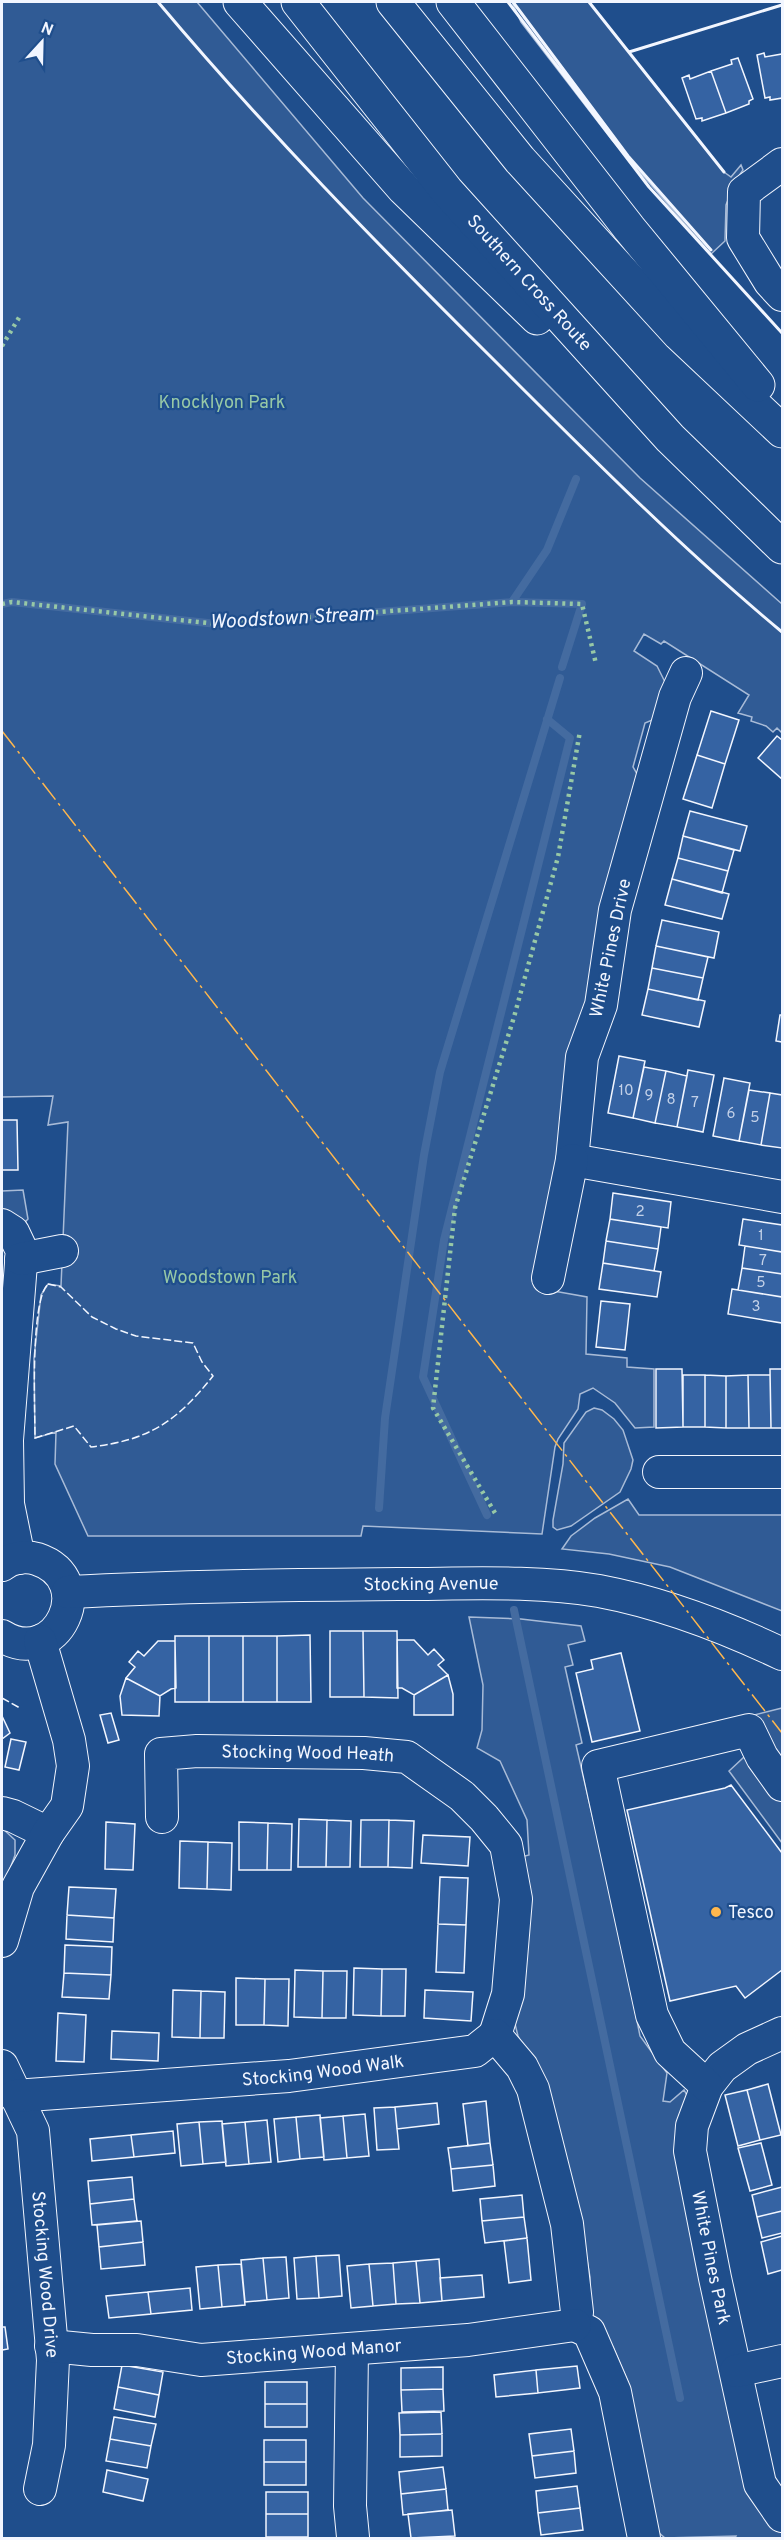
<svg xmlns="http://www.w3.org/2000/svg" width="784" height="2540" font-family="Overpass,sans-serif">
  <rect width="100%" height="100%" fill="#1f4e8c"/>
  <path fill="#305b95" stroke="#a8bbd7" stroke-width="1.5" d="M2,2H197L363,198L640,478L782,604V733L777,728L773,732L766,726L751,721L752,717L738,713L749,695L664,641L661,644L644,634L634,651L657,666L665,682L657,718L645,723L633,767L640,779L542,1289L587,1297L586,1354L627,1358V1367L654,1369V1427L635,1428L615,1403L593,1388L580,1394L578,1409L558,1439L555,1447L542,1534L363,1526L361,1536H88L55,1464L56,1432L35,1438L34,1358L41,1295L48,1284L61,1286L68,1122L48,1125L53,1096L2,1097Z
    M512,2H589L724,172L731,177L741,165L743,170L736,180L726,205L725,241L711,254L612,140L521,22Z
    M23,1190L28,1219L2,1245V1191Z
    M594,1408L602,1410L614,1419L623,1430L633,1460L631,1469L620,1492L571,1526L557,1530L553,1527V1520L563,1464L564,1443L586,1412Z
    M628,1499L639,1515H782V1611L670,1567L609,1554L562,1549L571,1536L595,1518Z
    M469,1617L521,1619L581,1626L585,1641L568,1645L573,1665L565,1667L582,1743L576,1745L594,1823H598L640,2036L667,2073L663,2101L670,2102L684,2090L688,2097L764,2513L782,2533V2538H735L736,2536L665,2538L658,2532L628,2382L613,2347L593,2316L590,2306V2277L580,2221L523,2046L518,2036L515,2024L521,1857L529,1855L527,1820L500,1761L477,1748L482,1730L483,1685Z
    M782,1708V1843L729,1771L744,1757L731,1721Z
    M2,1828L15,1840V1855L2,1891Z"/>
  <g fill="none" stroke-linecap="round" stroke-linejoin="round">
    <path stroke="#446ba0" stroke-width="8" d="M512,602L582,604L562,667
      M2,604L12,602L217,624L512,602L547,550L576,479
      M379,1508L385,1418L424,1155L440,1072L560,678
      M487,1515L423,1377L444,1240L570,738L547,719
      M514,1610L680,2398"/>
  </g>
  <path fill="#3563a3" stroke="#f2f6ff" stroke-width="1.5" d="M764,53L765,57L782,54V98L770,100V97L765,98L757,55Z
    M738,58L753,99L749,101V104L726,113L711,71L732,64L731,60Z
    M711,71L726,113L702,121V118L696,119L682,78L689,75L690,79Z
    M711,711L739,720L725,764L697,755Z
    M777,736L782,740V779L758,758Z
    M697,755L725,764L712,808L683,799Z
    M690,811L747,826L740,851L683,836Z
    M683,836L734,850L728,871L678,858Z
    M678,858L728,871L722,893L672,879Z
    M672,879L729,894L722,919L665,905Z
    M662,920L719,932L714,958L656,946Z
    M656,946L708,957L703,978L652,968Z
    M652,968L703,978L698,1000L648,989Z
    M648,989L705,1001L699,1027L642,1015Z
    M780,1015H782V1042L776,1041Z
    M619,1056L645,1061L633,1118L608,1113Z
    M644,1067L666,1071L655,1123L633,1118Z
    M688,1070L714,1075L703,1132L677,1127Z
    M666,1071L687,1076L677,1127L655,1123Z
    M724,1078L750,1083L739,1141L713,1136Z
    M749,1090L770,1093L761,1145L739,1141Z
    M770,1093L782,1095V1148L761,1145Z
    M2,1120H17L18,1170H2Z
    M613,1193L671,1202L668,1228L610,1219Z
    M610,1219L661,1227L658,1249L606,1241Z
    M743,1219L782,1225V1252L739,1245Z
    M606,1241L658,1249L654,1271L603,1263Z
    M745,1246L782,1252V1274L742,1268Z
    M603,1263L661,1272L657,1297L599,1289Z
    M742,1268L782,1274V1297L738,1290Z
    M732,1289L782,1297V1323L728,1314Z
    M601,1301L630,1304L625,1350L596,1347Z
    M656,1369H682L683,1427L656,1428Z
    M770,1369H782V1428H771Z
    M683,1375H705V1427H683Z
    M705,1375L726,1376V1428L705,1427Z
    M748,1375H770L771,1428H749Z
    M748,1375L749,1428H726V1376Z
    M330,1631H363L364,1697H330Z
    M363,1631H397L398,1698L364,1697Z
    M310,1635L311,1702H277V1636Z
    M175,1636H209V1702H175Z
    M209,1636H243V1702H209Z
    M243,1636H277V1702H243Z
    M397,1640H414L428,1655L434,1649L444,1660L438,1665L448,1675L414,1695L402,1688H397Z
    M158,1641H175L176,1688L171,1689L160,1696L126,1678L135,1667L129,1662L138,1651L144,1656Z
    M621,1653L640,1731L592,1742L576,1673L593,1669L591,1660Z
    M448,1675L453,1694V1715H414V1695Z
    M126,1678L160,1696L159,1716L122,1715L120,1696Z
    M111,1713L119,1740L108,1743L100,1715Z
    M2,1716L10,1733L2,1739Z
    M11,1739L26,1742L19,1770L5,1767Z
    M731,1785L782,1853V1970L745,1998L736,1986L670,2001L627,1810L725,1788Z
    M299,1819L327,1820L326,1867H298Z
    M327,1820L351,1821L350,1867H326Z
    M361,1820H389L388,1867H360Z
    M389,1820L414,1821L412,1868L388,1867Z
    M106,1822L135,1824L133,1870L105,1869Z
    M239,1822L268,1823L267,1870H239Z
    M268,1823L292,1824L291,1870H267Z
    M423,1835L470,1837L468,1866L421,1863Z
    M180,1841L208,1842L207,1889L179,1888Z
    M208,1842L232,1843L231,1890L207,1889Z
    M440,1877L468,1878L466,1925L438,1924Z
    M69,1887L116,1889L114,1918L67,1915Z
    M67,1915L114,1918L113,1942L66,1939Z
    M438,1924L466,1925L464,1973L436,1972Z
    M65,1945L112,1947L111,1975L64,1973Z
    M354,1968L382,1969L381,2016L353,2015Z
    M382,1969H406L405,2016H381Z
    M295,1970L323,1971L322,2018L294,2017Z
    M323,1971H347L346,2018H322Z
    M64,1973L111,1975L109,1999L62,1997Z
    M236,1978L265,1979L264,2025H236Z
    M265,1979H289L288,2026L264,2025Z
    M173,1990L201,1991L200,2038L172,2037Z
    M425,1990L473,1992L471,2021L424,2018Z
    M201,1991L225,1992L224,2038H200Z
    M58,2013L86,2015L84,2062L56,2061Z
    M112,2031L159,2033L158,2061L111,2059Z
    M768,2084L781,2135L760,2140L747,2090Z
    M747,2090L760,2140L738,2146L725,2095Z
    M486,2101L490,2143L468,2146L463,2104Z
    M437,2103L439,2124L397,2129L395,2107Z
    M395,2107L399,2149L377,2150L374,2108Z
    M365,2114L369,2156L347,2158L343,2116Z
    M320,2115L324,2157L300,2159L296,2117Z
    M343,2116L347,2158L324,2160L320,2118Z
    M296,2117L300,2159L278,2162L274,2119Z
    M267,2120L271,2162L249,2164L245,2122Z
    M222,2121L226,2162L203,2164L199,2122Z
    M199,2122L203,2164L181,2166L177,2124Z
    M245,2122L249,2164L226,2166L222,2124Z
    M173,2131L175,2153L134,2157L131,2135Z
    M131,2135L134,2157L92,2161L90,2139Z
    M490,2143L493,2165L451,2169L448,2148Z
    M761,2143L772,2185L750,2191L738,2148Z
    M493,2165L495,2186L453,2191L451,2169Z
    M132,2177L134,2199L90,2204L88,2181Z
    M782,2187V2211L757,2217L752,2195Z
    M522,2195L524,2217L482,2221L480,2199Z
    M134,2199L137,2221L92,2225L90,2204Z
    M782,2211V2233L762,2238L757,2217Z
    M524,2217L527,2238L485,2243L482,2221Z
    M141,2221L143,2242L99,2247L97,2225Z
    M782,2236V2270L768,2274L761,2242Z
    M527,2238L531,2280L509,2283L504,2241Z
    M143,2242L145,2265L101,2269L99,2247Z
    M339,2255L342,2296L319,2298L316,2256Z
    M316,2256L319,2298L297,2299L294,2258Z
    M286,2257L289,2298L267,2300L263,2258Z
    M263,2258L267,2300L245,2302L241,2260Z
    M439,2259L442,2301L420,2303L416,2261Z
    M416,2261L420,2303L396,2304L393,2263Z
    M393,2263L396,2304L373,2306L369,2264Z
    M241,2264L245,2305L222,2307L218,2265Z
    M369,2264L373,2306L351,2308L347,2266Z
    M218,2265L222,2307L200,2309L196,2267Z
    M482,2275L484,2297L442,2301L440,2278Z
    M190,2288L192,2310L151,2314L148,2292Z
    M148,2292L151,2314L109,2318L106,2296Z
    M2,2327H5L8,2349L2,2350Z
    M122,2365L163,2372L159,2395L118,2387Z
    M577,2366L580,2388L538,2393L536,2370Z
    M443,2367V2389L401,2390V2368Z
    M536,2370L538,2393L496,2397L494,2375Z
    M265,2382H307V2404H265Z
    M118,2387L159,2395L155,2417L114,2409Z
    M443,2389L444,2411L402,2412L401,2390Z
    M265,2404H307V2427H265Z
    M441,2412L442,2434L400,2435L399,2413Z
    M114,2417L156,2424L151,2446L110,2439Z
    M571,2429L574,2451L532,2456L529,2434Z
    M442,2434V2456L400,2457V2435Z
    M110,2439L151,2446L147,2468L106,2461Z
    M264,2440H306V2462H264Z
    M574,2451L576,2473L535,2478L532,2456Z
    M264,2462H306V2485H264Z
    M443,2467L446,2489L401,2494L399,2472Z
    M107,2470L148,2479L143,2501L103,2492Z
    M577,2486L580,2508L538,2513L536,2491Z
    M446,2489L448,2510L403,2515L401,2494Z
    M266,2492H308V2514H266Z
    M580,2508L583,2530L541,2535L538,2513Z
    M452,2510L455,2536L411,2538L408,2514Z
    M266,2514H308V2537H266Z"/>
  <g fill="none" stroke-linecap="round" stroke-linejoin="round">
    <g stroke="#f2f6ff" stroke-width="34">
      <g id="minor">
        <path d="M782,164L744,192L743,238L770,282L782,295"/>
        <path d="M686,673L675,697L615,910L601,1005L582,1057L572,1160L782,1197"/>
        <path d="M2,1225L13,1232L22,1251L7,1440L8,1504L19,1558"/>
        <path d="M21,1259L62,1251"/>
        <path d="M548,1278L572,1160"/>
        <path d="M659,1472H782"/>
        <path d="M2,1565C11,1558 25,1555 37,1559C100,1580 57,1670 2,1636"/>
        <path id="s1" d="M68,1592C178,1586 289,1585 399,1584C464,1584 535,1580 599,1591C663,1603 723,1626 782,1654"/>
        <path d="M2,1813L13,1816L48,1833"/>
        <path id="s2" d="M162,1817L161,1754L197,1751L364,1753L407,1757L462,1796L484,1818L506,1845L516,1899L508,1994L495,2035"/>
        <path d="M2,1941L18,1887L48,1833L67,1806L73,1766L69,1740L40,1641"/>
        <path id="s3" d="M782,2033L747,2049L722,2067L707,2086L692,2126L690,2151L715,2278L760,2484L782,2516"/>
        <path id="s4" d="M2,2066L33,2131L53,2360L49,2445L40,2489"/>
        <path d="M707,2086L670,2052L652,2015L598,1766L749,1730L762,1757L782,1785"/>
        <path id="s5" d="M15,2096L289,2076L475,2051L495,2035L522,2067L533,2089L567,2224L577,2312L575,2325L589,2332L615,2392L644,2538"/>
        <path id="s6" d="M51,2346L92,2350H137L201,2360L468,2340L575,2325"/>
        <path d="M352,2349L350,2506L353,2537"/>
        <path d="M736,2371L782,2361"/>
      </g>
    </g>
    <g stroke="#f2f6ff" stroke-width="35">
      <g id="highway">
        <path d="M240,2L404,189L537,318"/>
        <path id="s7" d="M298,2L447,191L670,438L782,547"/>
        <path d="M393,2L520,160L679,334L782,431"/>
        <path d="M453,2L629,228L758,385"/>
      </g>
    </g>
    <use href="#minor" stroke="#1f4e8c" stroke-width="32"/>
    <use href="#highway" stroke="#1f4e8c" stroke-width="33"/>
    <path stroke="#97c8a6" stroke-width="4.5" stroke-dasharray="3 4.5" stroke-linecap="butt" d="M2,346L20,316
      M2,604L12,602L217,624L512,602L582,604L596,664
      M495,1513L433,1408L455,1208L514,1017L558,857L580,731"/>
    <path stroke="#f2f6ff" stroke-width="1.5" stroke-dasharray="8 3" stroke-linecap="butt" d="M48,1284L61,1287L92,1317L116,1329L136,1336L193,1343L202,1362L213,1376C177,1421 150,1440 91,1447L74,1426L35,1438C35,1410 30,1301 48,1284Z
      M2,1698L20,1708"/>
    <path stroke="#f2f6ff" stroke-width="3" d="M158,2C264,128 379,246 496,362C589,455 681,548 782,632
      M508,2L649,187L782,333
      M513,2L628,156L711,250
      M589,2L724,172
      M629,52L782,5"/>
    <path stroke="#ffb74d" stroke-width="1.5" stroke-dasharray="21 4.5 3 4.5" stroke-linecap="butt" d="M2,731L782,1733"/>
  </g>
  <circle fill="#ffb74d" stroke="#1f4e8c" stroke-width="2" cx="716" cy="1912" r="6"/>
  <g text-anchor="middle" stroke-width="4.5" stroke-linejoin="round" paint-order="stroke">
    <g font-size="15" fill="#c3d1e8">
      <text x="626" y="1095">10</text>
      <text x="649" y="1100">9</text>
      <text x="671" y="1104">8</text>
      <text x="695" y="1107">7</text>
      <text x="731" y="1118">6</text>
      <text x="755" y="1122">5</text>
      <text x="640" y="1216">2</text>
      <text x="761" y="1240">1</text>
      <text x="763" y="1265">7</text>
      <text x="761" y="1287">5</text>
      <text x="756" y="1311">3</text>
    </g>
    <g font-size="18" fill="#f2f6ff" stroke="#1f4e8c">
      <text dy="6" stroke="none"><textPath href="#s7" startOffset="364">Southern Cross Route</textPath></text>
      <text transform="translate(610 948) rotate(-78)" y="6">White Pines Drive</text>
      <text dy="6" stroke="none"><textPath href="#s1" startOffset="363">Stocking Avenue</textPath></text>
      <text dy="6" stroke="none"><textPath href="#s2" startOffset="210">Stocking Wood Heath</textPath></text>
      <text dy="6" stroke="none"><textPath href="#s5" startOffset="309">Stocking Wood Walk</textPath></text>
      <text dy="6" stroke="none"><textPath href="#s3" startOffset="270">White Pines Park</textPath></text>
      <text dy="6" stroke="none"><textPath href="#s4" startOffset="216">Stocking Wood Drive</textPath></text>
      <text dy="6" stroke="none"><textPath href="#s6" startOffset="264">Stocking Wood Manor</textPath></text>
    </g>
    <g font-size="18" fill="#97c8a6" stroke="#1f4e8c">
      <text x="222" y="408">Knocklyon Park</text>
      <text x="230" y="1283">Woodstown Park</text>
    </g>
    <g font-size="18" fill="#f2f6ff" stroke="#1f4e8c" text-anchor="start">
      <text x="728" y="1918">Tesco</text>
    </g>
    <g font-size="20" font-style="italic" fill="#f2f6ff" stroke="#1f4e8c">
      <text transform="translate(292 617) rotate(-3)" y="7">Woodstown Stream</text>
    </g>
  </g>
  <rect width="784" height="2540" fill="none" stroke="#f2f6ff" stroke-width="6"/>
  <g transform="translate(42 42) rotate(22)" stroke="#1f4e8c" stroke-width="4.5" paint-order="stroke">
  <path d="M0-4.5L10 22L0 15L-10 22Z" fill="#f2f6ff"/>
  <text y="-9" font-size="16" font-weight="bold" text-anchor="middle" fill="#f2f6ff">N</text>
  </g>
</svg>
